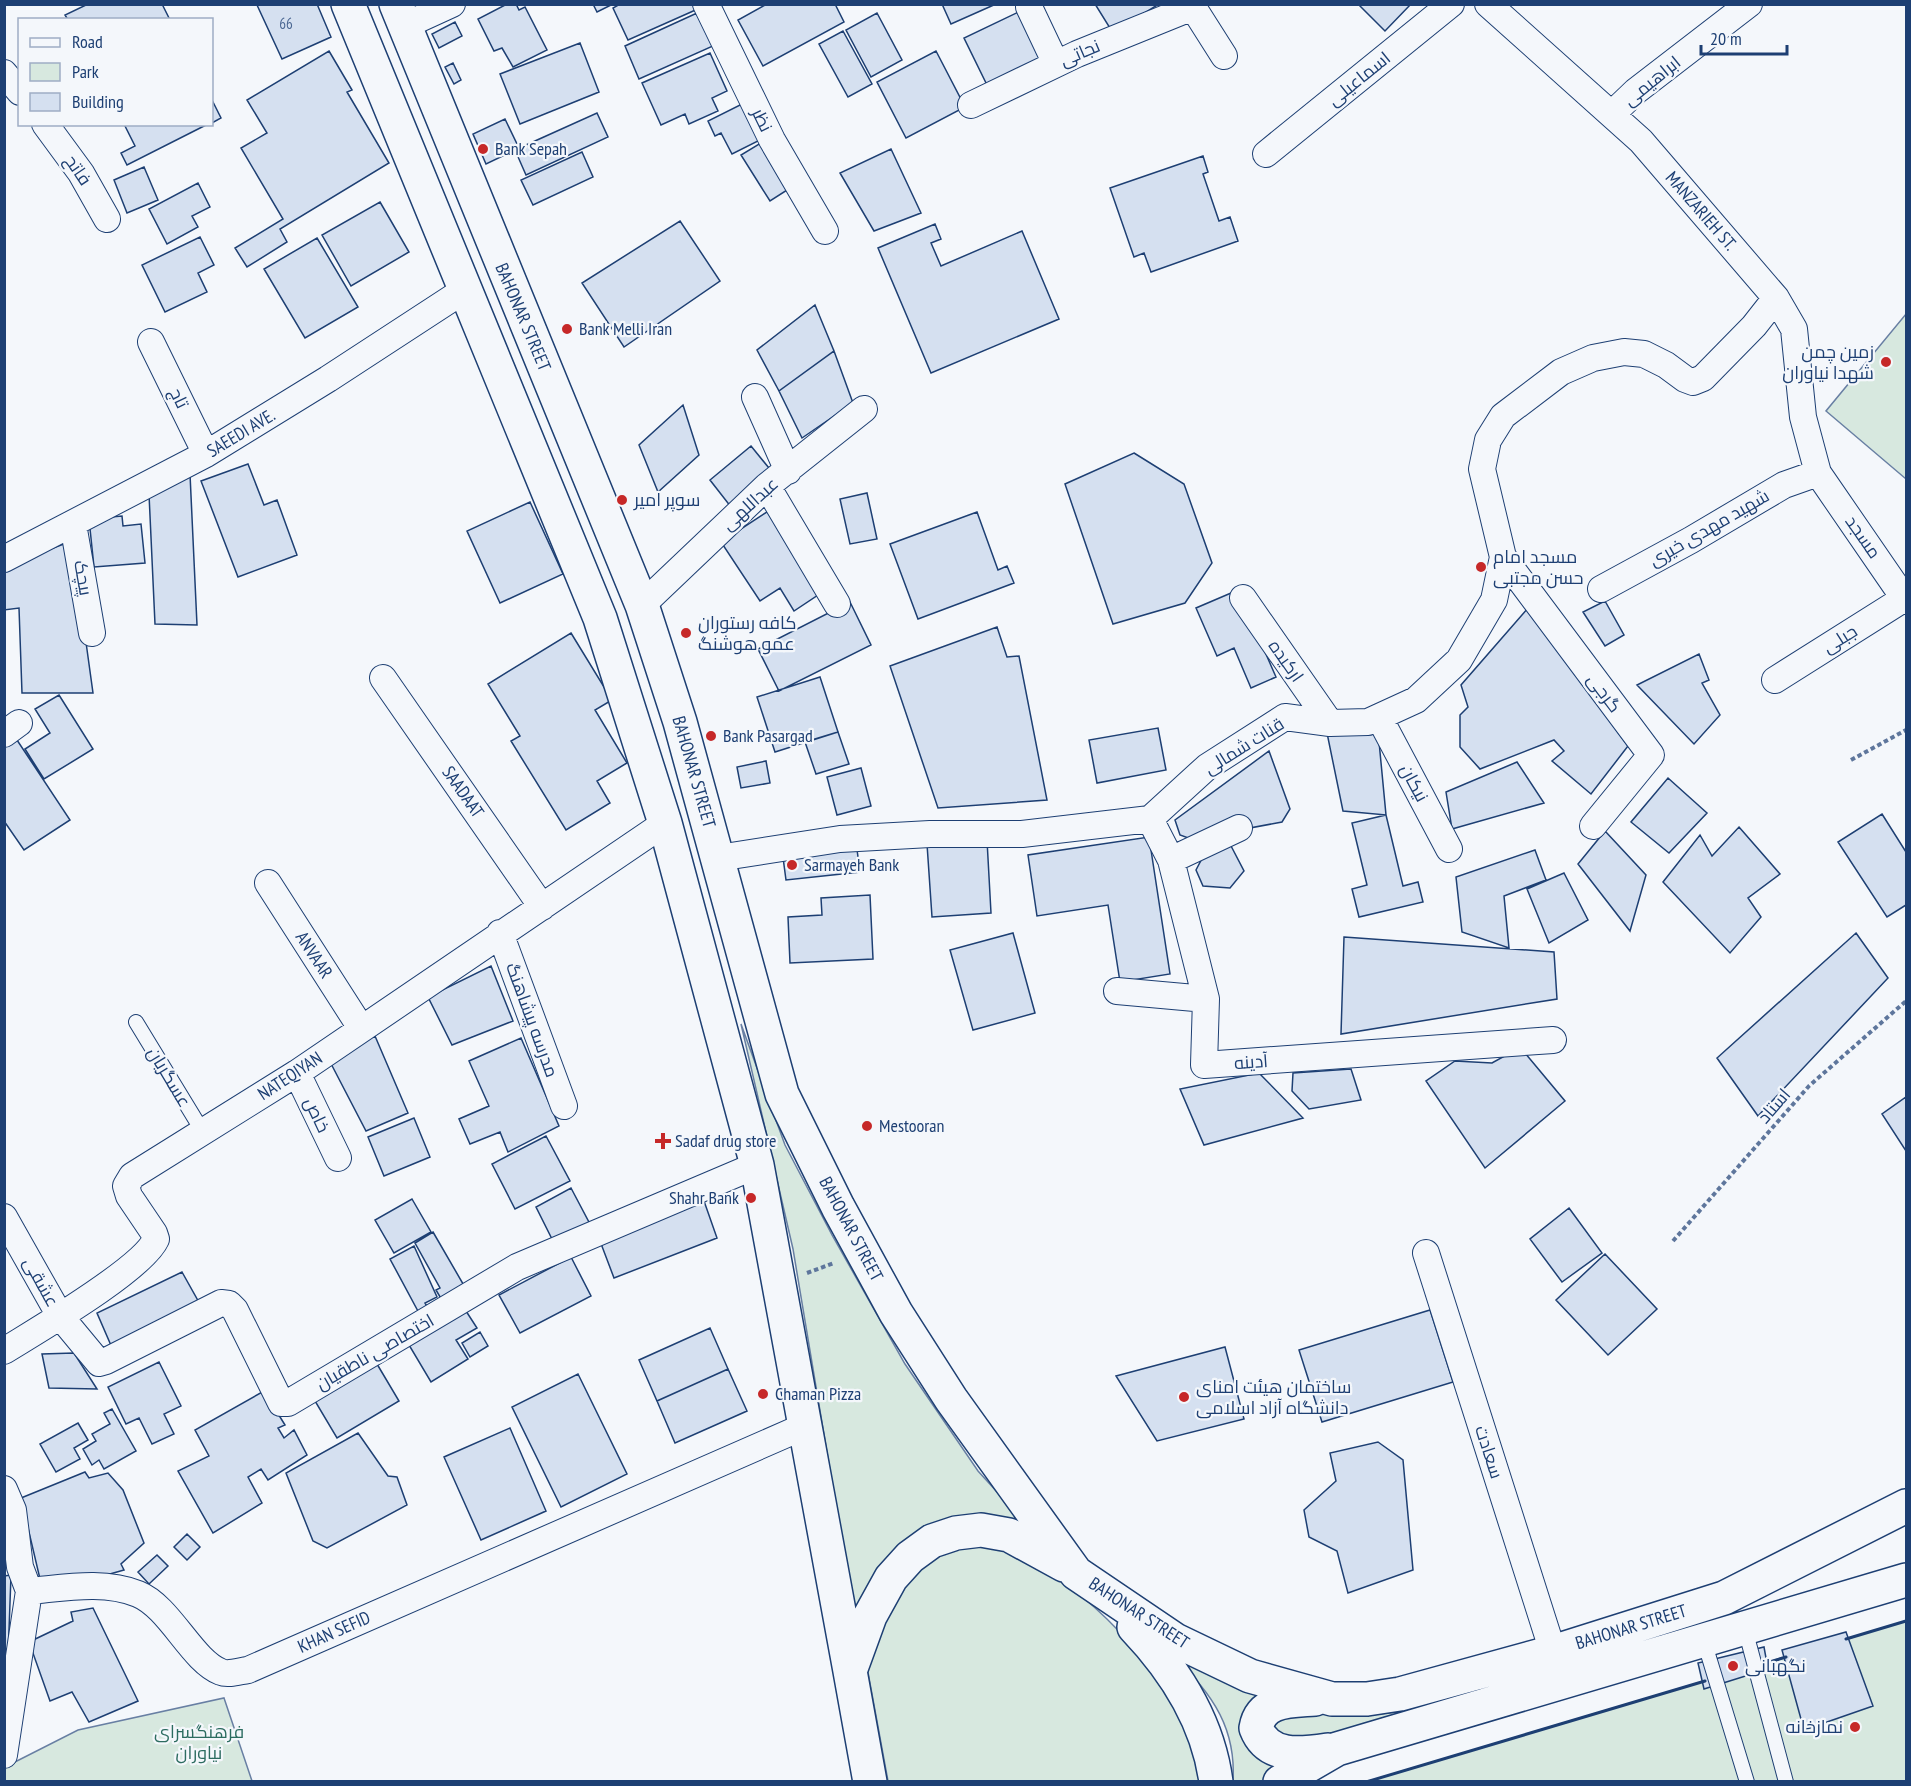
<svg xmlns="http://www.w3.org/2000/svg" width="1911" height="1786" font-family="'PT Sans Narrow',Cairo,sans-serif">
  <rect width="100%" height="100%" fill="#f4f7fb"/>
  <path fill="#d7e8df" stroke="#687fa3" stroke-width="1.5" d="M1906,314V479L1826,411Z
    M741,1024L785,1145L832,1235L905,1364L978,1471L1029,1527L954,1524L856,1626L793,1249Z
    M975,1544C986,1546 1000,1547 1011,1552C1086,1585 1165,1668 1194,1745C1198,1756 1198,1770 1200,1781H888L867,1667L893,1600L916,1569L943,1552Z
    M1906,1621V1781L1366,1782Z
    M1159,1641C1193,1664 1224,1687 1264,1697L1277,1757L1275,1770L1264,1781H1233C1237,1716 1201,1684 1159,1641Z
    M224,1698L252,1781L5,1782V1767L78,1730Z
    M1421,1710L1333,1733L1314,1740L1271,1735L1277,1711L1367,1715Z"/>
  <path fill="#d5e0f0" stroke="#1d3f73" stroke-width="1.5" d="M88,4H162L170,20H68L65,15Z
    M317,4L331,37L282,59L257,5Z
    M507,4H516L519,10L525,7L547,50L513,67L502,48L494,51L478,19Z
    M593,4H613L597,12Z
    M620,4H699L700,8L628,40L613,8Z
    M767,4H835L844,22L763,66L738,20Z
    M942,4H996L951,24Z
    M1095,4H1159L1113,33Z
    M1358,4H1411L1385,31Z
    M1027,8L1050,57L988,87L964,38Z
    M697,13L713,46L639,79L625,46Z
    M877,13L902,60L871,77L846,30Z
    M455,22L462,36L439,48L432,34Z
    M843,31L872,84L848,97L819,44Z
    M580,43L599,92L520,124L500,74Z
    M329,51L352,90L347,92L389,163L280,229L287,242L247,267L235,248L283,219L241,148L267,133L247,100Z
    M936,51L965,107L906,138L877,82Z
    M710,53L727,91L712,98L718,111L689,124L685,114L661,125L642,83Z
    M453,63L461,80L454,84L445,67Z
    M212,100L221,118L212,123Z
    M746,102L764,138L732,154L721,133L715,136L708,121Z
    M597,113L608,137L526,175L515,150Z
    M505,119L517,144L505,150L507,154L486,164L473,134Z
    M124,124H208L127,165L121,153L135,146Z
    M766,140L795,185L770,201L741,155Z
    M891,149L921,213L874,231L840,173Z
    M582,152L593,177L533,205L521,180Z
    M1203,156L1208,172L1203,174L1219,221L1230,217L1238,241L1151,272L1144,253L1134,257L1110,188Z
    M144,167L158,200L127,213L114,180Z
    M198,183L210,207L192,216L198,227L167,244L149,209Z
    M380,202L409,252L351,286L322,235Z
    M680,221L720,281L624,347L582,283Z
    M935,224L941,239L931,243L941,266L1022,231L1059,319L931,373L878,248Z
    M200,237L214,265L198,273L207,292L165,312L142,265Z
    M317,238L358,307L305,338L264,269Z
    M815,305L834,351L779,391L757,350Z
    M834,351L853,403L802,438L779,391Z
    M683,405L699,455L658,492L639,445Z
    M751,446L773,473L731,507L710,480Z
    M1134,453L1184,484L1212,563L1185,603L1113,624L1065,484Z
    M248,464L264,505L277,500L297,555L238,577L201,481Z
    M190,474L197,625L155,624L149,494Z
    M867,493L877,539L850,544L840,499Z
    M530,502L563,574L500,603L467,531Z
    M770,510L824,591L794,611L780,588L760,601L721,542Z
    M977,512L998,570L1007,566L1014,583L918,619L890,544Z
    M122,516L123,526L141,524L145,563L94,567L89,519Z
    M72,541L93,693H22L19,608L4,610V566Z
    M1238,590L1276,677L1251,688L1234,648L1217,656L1196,608Z
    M1605,601L1624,635L1605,646L1583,612Z
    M850,602L871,645L779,691L758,649Z
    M1528,608L1628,746L1591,794L1552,761L1564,751L1554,740L1480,769L1460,747V715L1468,707L1461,685Z
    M997,627L1007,657L1019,656L1047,800L938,808L890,666Z
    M571,633L612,700L595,710L627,763L597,781L610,803L566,830L511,741L520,736L488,684Z
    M1699,654L1709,680L1702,683L1720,715L1694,744L1637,685Z
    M820,677L838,732L775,752L757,697Z
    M59,695L93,749L44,779L25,749L50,733L35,709Z
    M1158,728L1166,770L1097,783L1089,740Z
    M1378,731L1386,815L1343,811L1327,733Z
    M838,732L849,764L816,774L805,742Z
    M13,734L70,820L24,850L4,821V739Z
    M1269,751L1290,809L1282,822L1191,839L1180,835L1175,820Z
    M766,761L770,783L741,788L737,767Z
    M1517,762L1544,803L1452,829L1446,792Z
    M861,768L871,806L837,815L827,777Z
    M1668,778L1707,813L1669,853L1631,822Z
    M1882,814L1906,852V905L1887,917L1838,842Z
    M1386,815L1403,886L1418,882L1423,902L1359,917L1352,889L1367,885L1352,823Z
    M1739,827L1780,874L1748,898L1761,917L1730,953L1663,882L1700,835L1712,856Z
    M1605,831L1646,875L1630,931L1578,864Z
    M1149,837L1170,974L1120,982L1108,905L1037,916L1028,855Z
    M987,840L991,913L932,917L927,844Z
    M856,842L860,872L786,880L782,850Z
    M1230,844L1244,871L1230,888L1203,886L1196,870L1206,851Z
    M1535,850L1546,880L1504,896L1509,948L1462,932L1456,877Z
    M1564,873L1588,920L1549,943L1527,889Z
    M870,895L873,959L790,963L788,917L822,915L821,898Z
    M1013,933L1035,1013L973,1030L950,950Z
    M1856,933L1888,978L1758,1116L1717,1058Z
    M1344,937L1554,952L1557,999L1341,1034Z
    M491,966L513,1021L452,1045L428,997Z
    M375,1036L408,1113L366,1131L327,1056Z
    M521,1038L559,1126L508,1152L500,1132L470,1144L459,1119L489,1106L469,1061Z
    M1510,1053H1525L1565,1101L1485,1168L1426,1081L1455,1061L1492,1063Z
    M1351,1069L1361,1100L1309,1109L1292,1091L1293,1073Z
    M1259,1073L1303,1118L1204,1145L1180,1089Z
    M1906,1097V1151L1882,1114Z
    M414,1118L430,1157L384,1176L368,1137Z
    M546,1136L570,1181L515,1209L492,1164Z
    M571,1188L591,1226L555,1245L536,1207Z
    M412,1199L431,1232L394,1253L375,1220Z
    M704,1201L717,1238L614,1278L600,1241Z
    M1569,1208L1602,1253L1562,1282L1530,1239Z
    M433,1232L466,1289L443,1302L436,1290L440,1288L415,1243Z
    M414,1246L437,1297L425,1303L428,1308L419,1313L390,1259Z
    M1605,1254L1657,1309L1608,1355L1556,1300Z
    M571,1257L591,1296L520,1333L499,1295Z
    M182,1272L201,1306L113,1350L97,1313Z
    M1430,1310L1453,1382L1322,1422L1299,1350Z
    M466,1311L477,1328L456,1340L468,1359L431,1382L409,1345Z
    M710,1328L728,1369L657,1401L639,1360Z
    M480,1332L488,1346L470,1357L462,1343Z
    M1225,1347L1244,1419L1157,1441L1116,1376Z
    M74,1353L97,1389L49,1388L42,1354Z
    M159,1362L181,1406L164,1414L174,1434L152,1444L139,1418L126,1424L108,1387Z
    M377,1364L399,1401L337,1438L315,1401Z
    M728,1369L747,1411L675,1443L657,1401Z
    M578,1374L627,1474L561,1507L512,1407Z
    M264,1391L285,1425L278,1428L284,1438L294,1430L307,1455L268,1480L261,1469L248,1477L262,1503L213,1533L178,1471L209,1456L195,1430Z
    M112,1409L136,1451L104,1469L99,1460L92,1465L83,1449L96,1441L92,1434L110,1424L104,1413Z
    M78,1423L88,1440L74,1448L80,1459L56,1472L40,1444Z
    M510,1428L546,1511L481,1540L444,1457Z
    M358,1433L388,1476L397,1477L407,1505L327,1548L313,1541L286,1473Z
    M1378,1442L1403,1460L1413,1570L1348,1593L1337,1551L1309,1537L1304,1510L1336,1481L1330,1453Z
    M85,1472L89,1478L108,1473L123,1490L144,1543L121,1564L124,1570L78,1583L40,1579L21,1498Z
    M187,1534L200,1547L187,1560L174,1547Z
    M157,1555L168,1566L149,1584L138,1572Z
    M11,1575L8,1658H4V1576Z
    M93,1608L138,1701L89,1722L72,1692L50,1701L29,1642L73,1621L71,1612Z
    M1846,1632L1873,1706L1804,1730L1782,1650Z
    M1764,1647L1768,1669L1704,1689L1698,1663Z"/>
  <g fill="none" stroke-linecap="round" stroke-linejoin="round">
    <g stroke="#1d3f73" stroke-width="16">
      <path id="service" d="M136,1022L203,1132
        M1745,1629L1786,1782
        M1704,1641L1747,1782"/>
    </g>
    <g stroke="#1d3f73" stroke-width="28">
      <path id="minor" d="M706,4L772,140L825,231
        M1191,4L1224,56
        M1488,4L1641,141L1776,298L1794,329L1803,417L1818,473L1906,601
        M1029,7L1056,64
        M404,26L452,4
        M4,73L20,92
        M971,105L1077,54L1193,7
        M1612,114L1636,91L1749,4
        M45,124L81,173L107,219
        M1266,154L1451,4
        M151,342L206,454
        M755,397L788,471
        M767,486L837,604
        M73,524L92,633
        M1503,557L1651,755L1593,826
        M4,559L206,454L328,379L466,289
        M1601,589L1691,540L1784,485L1818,473
        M1243,598L1330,723
        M642,605L767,486L864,409
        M383,678L542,907
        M1775,680L1905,598
        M1379,717L1449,849
        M4,734L19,723
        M1150,819L1171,860L1206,999L1204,1065L1553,1040
        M718,858L840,839L930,834H1022L1150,819L1207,767L1285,717L1330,723L1368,722L1416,700L1459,660L1494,600L1503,557L1482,469L1488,440L1503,416L1561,372L1593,358L1624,352L1644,354L1666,365L1685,379L1693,382L1703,378L1754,326L1776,298
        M1171,860L1239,828
        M268,883L361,1028
        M500,933L564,1106
        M1117,991L1206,999
        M297,1073L338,1158
        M4,1217L60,1316L99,1363L106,1361L221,1303L229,1304L235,1310L281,1403H288L517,1267L757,1165
        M1426,1253L1553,1652
        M4,1351C36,1331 143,1269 156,1239L154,1233L129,1196L126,1186L132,1176L297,1073L665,823
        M4,1489L13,1510L20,1567L29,1591L4,1755
        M29,1591C64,1588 104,1580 138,1594C170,1607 192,1661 221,1672C228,1675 240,1671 248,1670L805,1426"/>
    </g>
    <g stroke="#1d3f73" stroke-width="36">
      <path id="primary" d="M348,4L600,618L665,823L757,1165L850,1671
        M396,4L642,605L680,722L782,1094L838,1207L896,1313L951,1399L1076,1573L1175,1640L1250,1676L1332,1699H1367L1400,1694L1553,1652L1724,1598L1906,1506
        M1134,1627C1175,1670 1208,1721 1216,1782
        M1315,1699C1291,1701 1261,1699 1256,1728C1268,1759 1301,1754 1328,1750
        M870,1782L850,1671L870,1616L891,1578L910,1557L932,1541L956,1533L981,1530L1009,1535L1064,1565
        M1280,1782L1337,1749L1906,1580"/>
    </g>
    <path stroke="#5e769c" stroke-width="4" stroke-dasharray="4.5 3" stroke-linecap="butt" d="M1851,760L1906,730
      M1673,1241L1809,1086L1906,1001
      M807,1273L834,1263"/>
    <use href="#service" stroke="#f4f7fb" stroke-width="14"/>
    <use href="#minor" stroke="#f4f7fb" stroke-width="26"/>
    <use href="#primary" stroke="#f4f7fb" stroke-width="33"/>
    <path stroke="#1d3f73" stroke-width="3" d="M1846,1639L1906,1621
      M1763,1664L1786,1657
      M1366,1782L1705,1681"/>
  </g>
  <g fill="#c62828" stroke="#f4f7fb" stroke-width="2">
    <circle cx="483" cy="149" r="6"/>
    <circle cx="567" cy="329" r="6"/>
    <circle cx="1886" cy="362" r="6"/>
    <circle cx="622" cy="500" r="6"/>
    <circle cx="1481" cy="567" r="6"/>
    <circle cx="686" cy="633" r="6"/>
    <circle cx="711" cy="736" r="6"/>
    <circle cx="792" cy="865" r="6"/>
    <circle cx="867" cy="1126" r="6"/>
    <path d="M660 1132h6v6h6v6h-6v6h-6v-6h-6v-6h6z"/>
    <circle cx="751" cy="1198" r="6"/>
    <circle cx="763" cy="1394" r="6"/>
    <circle cx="1184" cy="1397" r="6"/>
    <circle cx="1733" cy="1666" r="6"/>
    <circle cx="1855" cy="1727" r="6"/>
  </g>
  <g text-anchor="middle" stroke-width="4.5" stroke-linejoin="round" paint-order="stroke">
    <g font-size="15" fill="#4b6792">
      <text x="286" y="29">66</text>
    </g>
    <g font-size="18" fill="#1d3f73" stroke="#f4f7fb">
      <text transform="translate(1080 53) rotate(-23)" y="6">نجاتی</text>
      <text transform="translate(1359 79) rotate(-39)" y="6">اسماعیلی</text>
      <text transform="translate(1652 81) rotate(-39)" y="6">ابراهیمی</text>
      <text transform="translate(762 120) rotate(64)" y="6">نظر</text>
      <text transform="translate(78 170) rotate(56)" y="6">فاتح</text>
      <text transform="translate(1701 211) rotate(49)" y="6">MANZARIEH ST.</text>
      <text transform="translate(523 317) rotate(67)" y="6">BAHONAR STREET</text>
      <text transform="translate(179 398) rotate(64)" y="6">تاج</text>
      <text transform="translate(241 433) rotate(-31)" y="6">SAEEDI AVE.</text>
      <text transform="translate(750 504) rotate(-42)" y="6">عبداللهی</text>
      <text transform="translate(1709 528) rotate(-30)" y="6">شهید مهدی خیری</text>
      <text transform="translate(1863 537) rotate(55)" y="6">مسجد</text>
      <text transform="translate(83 578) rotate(80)" y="6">پیچک</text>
      <text transform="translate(1840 639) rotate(-32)" y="6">جبلی</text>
      <text transform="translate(1286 661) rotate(55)" y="6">ارکیده</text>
      <text transform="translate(1604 693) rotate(53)" y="6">گرجی</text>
      <text transform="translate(1244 746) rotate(-32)" y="6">قنات شمالى</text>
      <text transform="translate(694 772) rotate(74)" y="6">BAHONAR STREET</text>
      <text transform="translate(1414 783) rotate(62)" y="6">نیکان</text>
      <text transform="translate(463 792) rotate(55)" y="6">SAADAAT</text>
      <text transform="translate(314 955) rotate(57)" y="6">ANVAAR</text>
      <text transform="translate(532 1020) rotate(70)" y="6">مدرسه پیشاهنگ</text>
      <text transform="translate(1251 1062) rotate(-4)" y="6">آدینه</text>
      <text transform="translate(290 1076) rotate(-33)" y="6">NATEQIYAN</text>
      <text transform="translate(169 1077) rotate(59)" y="6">عسگریان</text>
      <text transform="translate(1774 1106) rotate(-49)" y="6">استاد</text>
      <text transform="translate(317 1115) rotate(65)" y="6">خاص</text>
      <text transform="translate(851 1229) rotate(62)" y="6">BAHONAR STREET</text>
      <text transform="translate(41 1282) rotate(61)" y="6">عشقی</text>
      <text transform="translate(375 1352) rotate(-30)" y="6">اختصاصی ناطقیان</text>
      <text transform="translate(1489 1452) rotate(72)" y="6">سعادت</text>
      <text transform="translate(1139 1613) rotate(33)" y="6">BAHONAR STREET</text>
      <text transform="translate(1631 1627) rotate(-17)" y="6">BAHONAR STREET</text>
      <text transform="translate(334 1632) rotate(-24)" y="6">KHAN SEFID</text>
    </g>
    <g font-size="18" fill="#1d3f73" stroke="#f4f7fb" text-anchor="start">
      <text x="495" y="155">Bank Sepah</text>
      <text x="579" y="335">Bank Melli Iran</text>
      <text x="1874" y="358" text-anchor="end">زمین چمن<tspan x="1874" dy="21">شهدا نیاوران</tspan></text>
      <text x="634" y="506">سوپر امیر</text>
      <text x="1493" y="563">مسجد امام<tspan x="1493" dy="21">حسن مجتبی</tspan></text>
      <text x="698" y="629">کافه رستوران<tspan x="698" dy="21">عمو هوشنگ</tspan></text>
      <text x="723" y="742">Bank Pasargad</text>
      <text x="804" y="871">Sarmayeh Bank</text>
      <text x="879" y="1132">Mestooran</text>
      <text x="675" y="1147">Sadaf drug store</text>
      <text x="739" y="1204" text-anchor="end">Shahr Bank</text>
      <text x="1196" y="1393">ساختمان هیئت امنای<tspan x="1196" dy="21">دانشگاه آزاد اسلامی</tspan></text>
      <text x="775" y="1400">Chaman Pizza</text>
      <text x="1745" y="1672">نگهبانی</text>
      <text x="1843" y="1733" text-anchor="end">نمازخانه</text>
    </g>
    <g font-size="18" fill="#2c6c60" stroke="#f4f7fb">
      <text x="199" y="1738">فرهنگسرای<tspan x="199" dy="21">نیاوران</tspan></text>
    </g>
  </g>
  <rect width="1911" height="1786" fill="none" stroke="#1d3f73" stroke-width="12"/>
  <rect x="18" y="18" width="195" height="108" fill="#f4f7fb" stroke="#9eadc5" stroke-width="1.5"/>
  <rect x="30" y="38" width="30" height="9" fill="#f4f7fb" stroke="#9eadc5" stroke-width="1.5"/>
  <text x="72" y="48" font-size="18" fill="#1d3f73">Road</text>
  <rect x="30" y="63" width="30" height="18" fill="#d7e8df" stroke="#9eadc5" stroke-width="1.5"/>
  <text x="72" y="78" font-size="18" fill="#1d3f73">Park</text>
  <rect x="30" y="93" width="30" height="18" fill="#d5e0f0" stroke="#9eadc5" stroke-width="1.5"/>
  <text x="72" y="108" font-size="18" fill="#1d3f73">Building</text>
  <path d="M1701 45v9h86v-9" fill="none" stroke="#1d3f73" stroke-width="3"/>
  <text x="1710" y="45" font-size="18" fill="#1d3f73" stroke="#f4f7fb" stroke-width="4.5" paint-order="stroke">20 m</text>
</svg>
